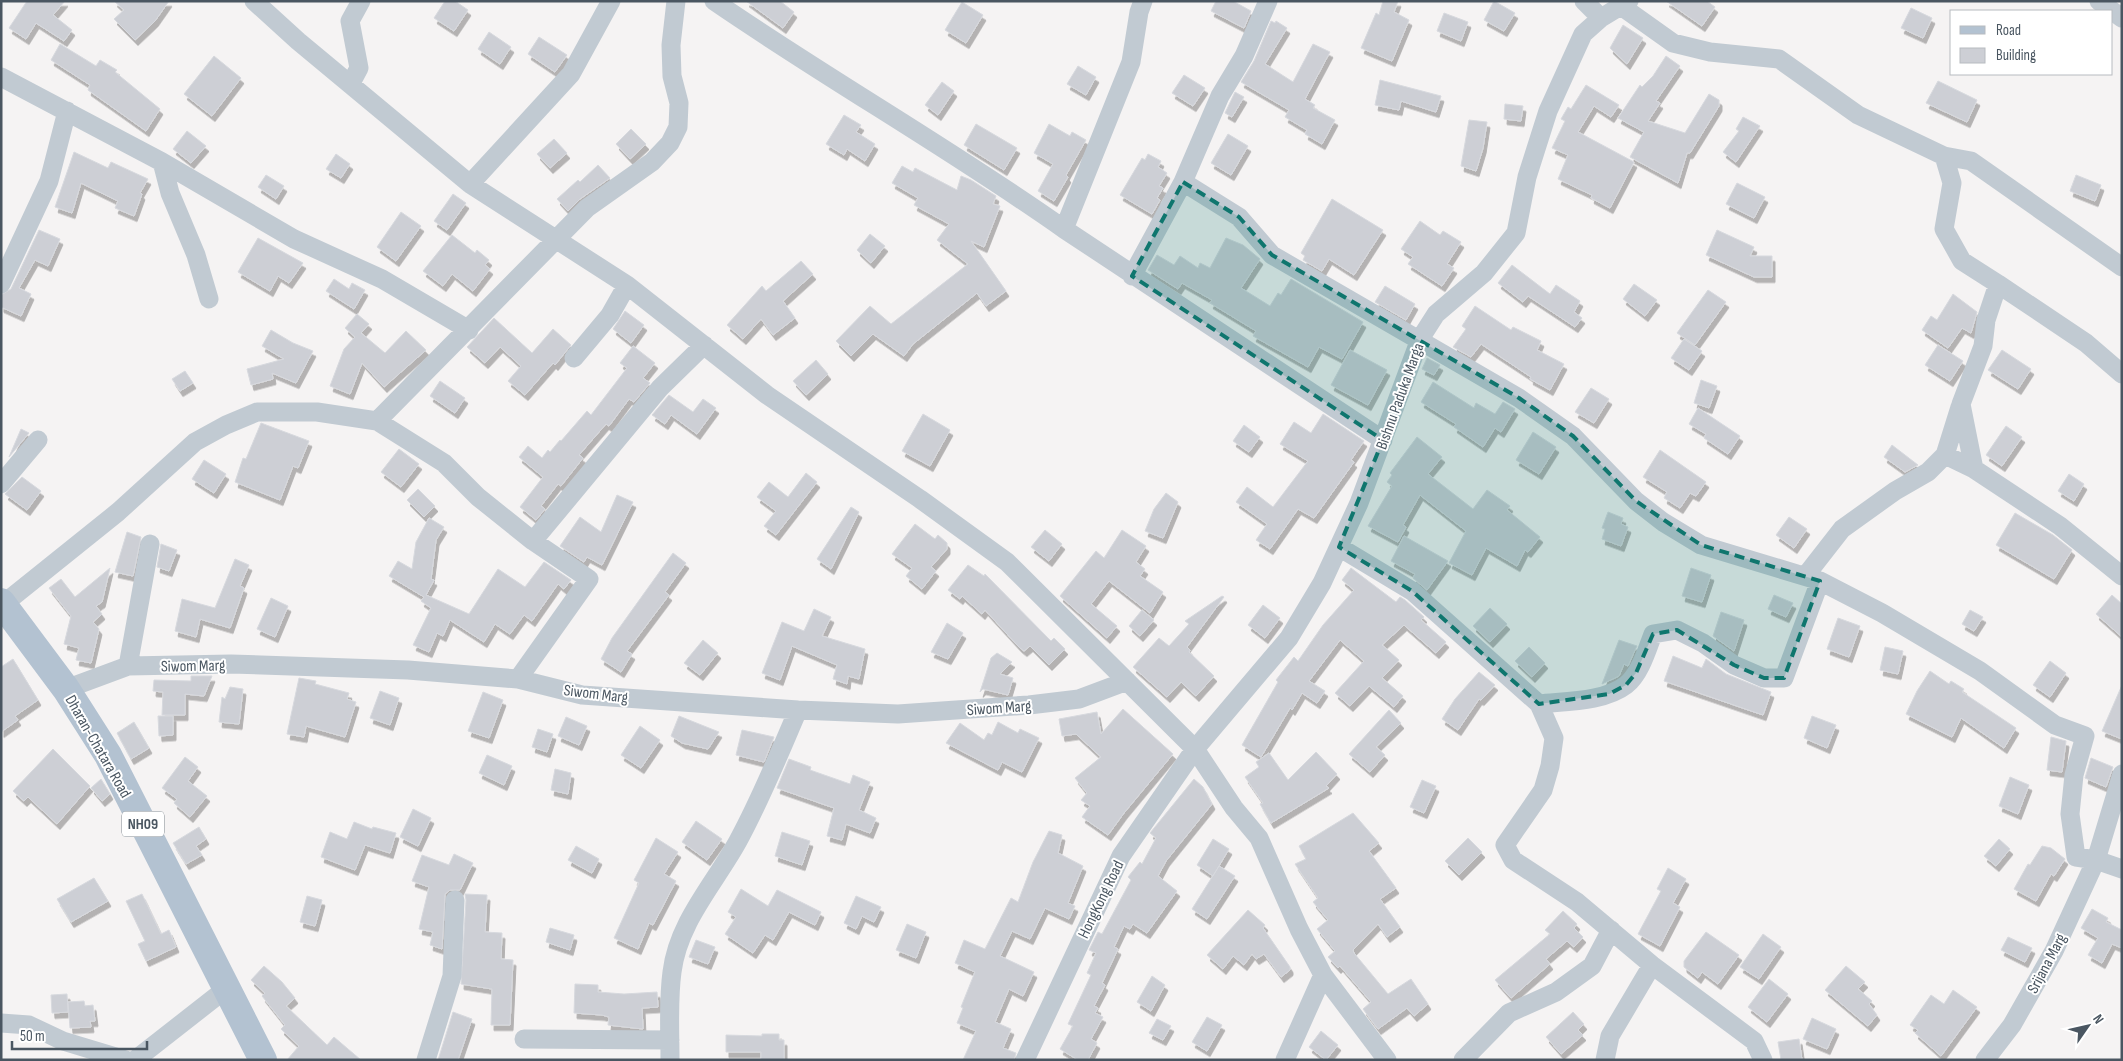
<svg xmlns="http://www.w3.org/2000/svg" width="2123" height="1061" font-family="'Sofia Sans Condensed',sans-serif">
  <defs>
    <filter id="shadow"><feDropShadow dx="3" dy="5.5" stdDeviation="0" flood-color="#0004"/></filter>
  </defs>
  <rect width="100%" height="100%" fill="#f5f3f3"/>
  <path fill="#cdcfd5" stroke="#d7d9de" filter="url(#shadow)" d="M27,1H65L53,15L72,30L64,41L36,23L26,39L9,28Z
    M114,1H169L155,21L135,40L114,19L124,10Z
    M445,1H455L468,10L454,31L434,18Z
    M746,1H780L794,12L783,28Z
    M1216,1H1233L1251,11L1244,28L1211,11Z
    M1383,1H1398L1394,12L1409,20L1392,61L1361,48L1376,13L1379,15Z
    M1494,1L1515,13L1504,31L1484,20Z
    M1666,1H1707L1715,7L1702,26Z
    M962,2L983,15L966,43L945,30Z
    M1911,8L1932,18L1923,38L1901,28Z
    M1444,13L1468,22L1461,41L1437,31Z
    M1271,21L1275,23L1276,21L1287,28L1265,64L1293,82L1313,44L1330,52L1305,99L1315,105L1313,108L1335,120L1322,144L1305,134L1307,130L1285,117L1289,110L1241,82L1254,61Z
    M1623,25L1643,38L1627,64L1610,48Z
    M489,32L511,47L500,64L478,49Z
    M539,37L567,55L555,72L528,54Z
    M60,44L96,66L100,60L117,70L115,72L160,109L146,131L88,90L90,85L51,60Z
    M214,56L241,78L212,116L184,94Z
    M1666,56L1680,66L1656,101L1660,103L1648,121L1685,133L1709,94L1719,100V106L1690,153H1687L1678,183L1630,157L1644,132L1618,118L1640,85L1642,87L1653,76Z
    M1078,66L1096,77L1086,95L1067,84Z
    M1184,75L1205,88L1193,106L1172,93Z
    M1380,80L1441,96L1436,112L1401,101L1399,110L1375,105Z
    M1938,81L1977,100L1967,122L1926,103Z
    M942,82L954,91L938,115L925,105Z
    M1586,85L1619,105L1611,117L1594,106L1578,132L1634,162L1610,208L1591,198L1592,195L1558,179L1568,155L1552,148L1565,121L1561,119L1568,107L1571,109Z
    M1235,92L1244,97L1232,117L1225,113Z
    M1505,104L1523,106L1521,121L1504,119Z
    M844,115L861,125L856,132L875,144L865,161L847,149L844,155L826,144Z
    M1743,117L1760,126L1736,162L1723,152L1739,131L1736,129Z
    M1469,120L1487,122L1483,148L1476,171L1461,166Z
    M976,124L1017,148L1004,170L964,145Z
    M1049,124L1070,136L1072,132L1086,140L1066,175L1068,177L1054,201L1038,191L1053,164L1034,153Z
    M631,129L646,144L630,159L616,144Z
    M187,131L206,146L191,163L173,149Z
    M1228,134L1248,146L1231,175L1211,163Z
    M554,139L567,153L550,168L537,154Z
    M74,152L108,168L111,162L148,179L140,193L142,194L134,216L115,208L118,201L81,183L72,213L55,207Z
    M336,154L350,164L341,178L326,169Z
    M1148,154L1161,161L1158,167L1167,173L1159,186L1163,188L1157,198L1160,200L1152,214L1120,195L1142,158L1145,160Z
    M598,165L610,178L580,199L568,211L557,199L578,180L580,182Z
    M902,166L913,172L915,168L957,190L961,176L971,180L996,196L993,204L1000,206L984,247L971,241L1006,291L986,306L977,293L913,344L904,356L873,334L851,356L836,341L870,306L891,324L968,264L937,240L949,224L914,205L918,198L892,183Z
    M266,175L284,186L276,199L258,187Z
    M2076,175L2101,185L2095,201L2070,191Z
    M1737,183L1765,197L1754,218L1726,204Z
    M453,194L466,203L447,230L434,221Z
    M1332,199L1383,230L1354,275L1329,259L1322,271L1303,260L1305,256L1301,253Z
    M401,212L421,226L396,261L377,247Z
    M1420,221L1440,235L1443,231L1461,242L1447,264L1454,268L1442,286L1408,264L1413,257L1401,249Z
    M39,230L60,239L48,266L35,260L19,288L31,294L21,316L1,307V295L11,289Z
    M1717,230L1754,247L1750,256H1772V277H1754L1706,255Z
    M870,234L885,246L871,263L857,250Z
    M452,235L475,253L477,250L489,260L485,265L490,269L473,291L452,274L443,286L423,271Z
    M258,238L303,263L289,283L278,276L270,291L238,272Z
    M1226,238L1243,245L1260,259L1241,288L1270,306L1278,293L1281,295L1291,279L1363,322L1342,359L1319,347L1308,367L1253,336L1256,331L1210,303L1212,300L1182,283L1178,289L1148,270L1157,255L1174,265L1180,256L1198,268L1200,263L1210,268Z
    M801,261L813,274L783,301L795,318L773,335L761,319L743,339L727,325L762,286L766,291Z
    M1512,265L1550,294L1556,285L1580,301L1574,312L1582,318L1575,327L1528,296L1523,302L1498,283Z
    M334,279L349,289L352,283L365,290L354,309L326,291Z
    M1634,284L1657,300L1645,316L1623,299Z
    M1385,286L1415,304L1406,320L1375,302Z
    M1708,290L1726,302L1695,345L1677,333Z
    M1953,294L1977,312L1971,333L1962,328L1948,348L1922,330L1931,316L1937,320Z
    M1475,306L1511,330L1513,327L1541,341L1537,350L1564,364L1550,390L1530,379L1531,377L1481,344L1471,357L1453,347L1466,329L1462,326Z
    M625,311L644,325L631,343L613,329Z
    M357,314L369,324L361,333L385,353L406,331L426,350L384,387L362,363L350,394L330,386L344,349L355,337L345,328Z
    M494,318L532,353L553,329L571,345L555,365L553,363L525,395L508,381L521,366L500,347L485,363L467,347Z
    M271,330L293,343L313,351L296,383L272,373L273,379L251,385L247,369L284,359L262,346Z
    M1684,339L1702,351L1689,370L1671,358Z
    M1938,345L1963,361L1950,381L1925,365Z
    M633,346L655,363L643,378L650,383L634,402L629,399L609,426L606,424L579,455L583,458L561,486L558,484L541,506L545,509L536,520L520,507L543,477L519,457L528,446L542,458L548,450L550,452L560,440L561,441L587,411L591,415L627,368L620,363Z
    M1350,350L1387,370L1368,405L1331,385Z
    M2002,350L2031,369L2018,389L1988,370Z
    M1427,358L1440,365L1434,375L1422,369Z
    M816,360L828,374L806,395L793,381Z
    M185,371L193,383L180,391L172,379Z
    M1701,380L1717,386L1709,408L1694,403Z
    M440,381L465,398L455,413L430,396Z
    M1433,382L1474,408L1476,403L1495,414L1503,402L1515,409L1501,432L1495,428L1483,447L1454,427L1456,424L1421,402Z
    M1591,388L1609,399L1594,423L1575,412Z
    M669,395L693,412L703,399L716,408L697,434L671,415L665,424L652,415Z
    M1698,408L1740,436L1728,454L1704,438L1706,434L1689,424Z
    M923,414L950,430L930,466L902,451Z
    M1323,414L1364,441L1351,460L1354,462L1314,518L1298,509L1270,549L1256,540L1267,524L1236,502L1247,487L1273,507L1308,461L1280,444L1294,422L1311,433Z
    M261,423L309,441L298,468L293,466L280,500L235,482L243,458L246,459Z
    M1244,425L1260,437L1249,452L1233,441Z
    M2006,426L2022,437L2002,466L1986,455Z
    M21,429L29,433L9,457Z
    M1533,432L1556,447L1539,474L1516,460Z
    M1417,437L1442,457L1428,474L1473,509L1487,490L1510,506L1507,510L1540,537L1528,552L1525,550L1517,566L1486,548L1472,575L1449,563L1466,531L1420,495L1403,525L1406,527L1398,542L1368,526L1392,486L1387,482L1392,475L1390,473Z
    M1892,445L1918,465L1905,472L1884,457Z
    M399,449L419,464L401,487L381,472Z
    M1660,450L1706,482L1696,496L1690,493L1680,508L1664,498L1667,492L1643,477Z
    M204,460L226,474L214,493L192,479Z
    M806,473L817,482L776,535L764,526L776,511L757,497L769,482L788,497Z
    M2069,474L2084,484L2074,501L2058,491Z
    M22,477L41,491L27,510L5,494Z
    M418,489L435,506L424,517L407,500Z
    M1166,493L1178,502L1163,538L1145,531L1154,509Z
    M617,495L633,502L602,565L587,557L584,562L560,546L580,517L601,532Z
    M851,507L859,512L831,569L817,559Z
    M1608,512L1623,518L1621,524L1628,527L1621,546L1602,539L1605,529L1602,528Z
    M2015,513L2053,535L2072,550L2054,579L1996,545Z
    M1789,517L1807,529L1794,548L1776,535Z
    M429,518L444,527L436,540L431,579L434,580L426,595L469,614L498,569L525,587L544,562L571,580L564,589L558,584L532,621L524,615L510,634L495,624L484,642L450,620L443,636L437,633L429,652L413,645L431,608L421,601L424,597L389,576L398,561L412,569L416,542Z
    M915,524L935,539L938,535L947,543V549L931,567L936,571L922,589L906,576L912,568L892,554Z
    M1045,530L1062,544L1049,561L1031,547Z
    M1122,530L1146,546L1136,562L1145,569L1140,576L1163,592L1150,613L1109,581L1091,604L1117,626L1107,638L1060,596L1096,551L1104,558Z
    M127,532L141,537L133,576L115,572Z
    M1404,536L1448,561L1427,590L1413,578L1415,574L1391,561Z
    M161,544L177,550L169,571L157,567Z
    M673,553L686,563L665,592L669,595L627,651L632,654L621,672L601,659L612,638Z
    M235,559L249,565L240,586L244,588L230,628L200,619L196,637L175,631L182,599L215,608Z
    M968,565L984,576L985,574L1051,641L1054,638L1065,649L1049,665L1030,646L1024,651L1019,647L985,610L982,614L962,596L960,599L948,590Z
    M110,568L102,602L96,606L102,614L93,622L99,629L91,663L76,660L79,648L64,644L71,616L49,588L61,579L75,597Z
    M1351,568L1396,602L1400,597L1405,600L1424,617L1421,620L1446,642L1436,653L1404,625L1382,645L1399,660L1382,678L1403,696L1394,707L1369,686L1350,706L1335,693L1364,661L1340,640L1309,681L1325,691L1317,703L1302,693L1292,710L1290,708L1261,757L1242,745L1278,682L1276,680L1294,657L1298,661L1323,625L1354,590L1342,580Z
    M1691,568L1711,575L1702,602L1682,596Z
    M1774,595L1793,603L1786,617L1768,609Z
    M2112,595L2122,604V637L2096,614Z
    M1222,596L1224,597L1187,647L1190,650L1189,652L1214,676L1196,696L1181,682L1167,697L1133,667L1159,638L1169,646L1189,624L1185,621Z
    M271,598L288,606L275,637L257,629Z
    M1263,605L1280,618L1265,638L1248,625Z
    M1490,608L1507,624L1490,642L1473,626Z
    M814,609L831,617L822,636L865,649L859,679L848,676L847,684L833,679L837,665L792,646L780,680L762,673L782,622L804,631Z
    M1142,610L1154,620L1140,636L1129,626Z
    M1970,610L1983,617L1974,631L1962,624Z
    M1721,612L1744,620L1734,651L1713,636Z
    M1838,618L1860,626L1849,657L1827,649Z
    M947,623L963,633L948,659L931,652Z
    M703,640L718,653L700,675L684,663Z
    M1619,640L1637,646L1635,650L1628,666L1624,664L1619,676L1602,684Z
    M1529,647L1545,663L1532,677L1515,661Z
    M1885,647L1903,651L1898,674L1880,670Z
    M997,653L1012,662L1000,674L1013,678L1008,695L983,689L980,692L991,658Z
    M1673,656L1702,668L1706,659L1726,674L1771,692L1763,715L1664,681Z
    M13,659L38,700L15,716L18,720L1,732V667Z
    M2050,661L2066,673L2050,697L2033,685Z
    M1930,671L1949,684L1951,681L1964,689L1962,692L2016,728L2004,748L1961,718L1952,737L1906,714L1917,691Z
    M1479,672L1495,685L1481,700L1479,699L1458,730L1442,719L1455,699Z
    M191,676H212L204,696L185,694V715H162L163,692L153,691L154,680L191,681Z
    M299,678L316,681L315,684L349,693L347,699L356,702L345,737L306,726L304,737L287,734Z
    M2122,685V739L2102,731Z
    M230,687L243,689L239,724L219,722L222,697L225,699Z
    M380,691L399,698L390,725L370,718Z
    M483,692L503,700L489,738L468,731Z
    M1123,709L1173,754L1124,813L1108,835L1082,817L1090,806L1081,800L1087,793L1075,778L1101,757L1076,734L1062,736L1059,719L1097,712L1101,734Z
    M1389,710L1401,723L1376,747L1385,755L1370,772L1349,754Z
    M158,716H173V735L159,736Z
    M679,716L719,732L708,749L682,743L671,736Z
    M1812,716L1836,725L1827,748L1804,738Z
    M566,717L587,726L579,745L558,736Z
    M134,722L149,748L131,759L117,733Z
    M998,722L1018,733L1020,729L1039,738L1022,772L1002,762L998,770L946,743L960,723L984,740L988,733L992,735Z
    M640,726L660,740L641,768L621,755Z
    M538,729L553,734L547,752L532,747Z
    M742,730L774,737L764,762L736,755Z
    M2051,737L2066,741L2062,772L2047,770Z
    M53,749L90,786L57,824L28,797L24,801L13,791Z
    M1316,752L1337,774L1326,786L1329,788L1271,823L1260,804L1263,803L1245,777L1259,767L1256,762L1269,753L1288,780Z
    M487,755L512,766L504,785L479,773Z
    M185,757L198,767L188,781L207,796L190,817L174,803L177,799L162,788Z
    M2091,758L2113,767L2106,787L2085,778Z
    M789,759L811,767L810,770L850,784L853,775L870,782L859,810L876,818L870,833L846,824L842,840L827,836L834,808L777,788Z
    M555,769L571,773L568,794L551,790Z
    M2010,777L2029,785L2018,814L1999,806Z
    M101,779L110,794L102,801L91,788Z
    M1194,779L1203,787L1212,804L1166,861L1158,876L1177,891L1147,933L1133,924L1130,929L1124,926L1114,947L1118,949L1102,983L1105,985L1094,1006L1098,1008L1095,1013L1103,1017L1091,1039L1097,1043L1088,1060H1078L1060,1049L1073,1026L1068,1024L1091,975L1087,973L1096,953L1089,950L1098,932L1102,934L1131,880L1128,877L1140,862L1142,864L1156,838L1150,833Z
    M1422,780L1436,786L1424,813L1410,807Z
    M413,809L431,818L418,846L400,837Z
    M1353,813L1379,843L1369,851L1396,888L1380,899L1400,927L1387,937L1378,924L1353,950L1354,953L1388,994L1411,979L1428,1004L1414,1016L1407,1008L1378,1029L1363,1009L1371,1002L1340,966L1338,968L1328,957L1335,951L1317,929L1328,920L1313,902L1318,898L1295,864L1306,859L1299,846Z
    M696,821L722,839L707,860L682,842Z
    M354,822L372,829L373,827L396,833L390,853L365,845L355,870L321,857L330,832L347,839Z
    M199,827L206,839L196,846L202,855L186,864L173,843Z
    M1049,831L1062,835L1058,853L1083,866L1068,903L1075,906L1069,919L1045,908L1030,939L1012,931L1000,956L1034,972L1023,996L1009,989L995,1022L1011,1029L1003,1048L1016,1053L1014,1060H963L976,1031L957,1023L963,1008L961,1007L975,972L955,963L964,940L985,949L1011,898L1018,902L1033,862Z
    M782,832L810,841L802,865L775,856Z
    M656,838L678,852L664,874L676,881L653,925L649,923L638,949L614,938L639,883L634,880Z
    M1468,838L1482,852L1459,875L1445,861Z
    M1213,839L1229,849L1213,876L1197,865Z
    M1999,839L2010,849L1996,866L1984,856Z
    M576,846L599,859L592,873L568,860Z
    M2042,846L2051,848L2065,859L2054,876L2051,874L2036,901L2014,889L2028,864L2030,865Z
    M454,854L473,863L460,890H450L445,894L442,949L430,945L433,932L419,929L429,887L412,881L422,855L449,865Z
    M1219,866L1235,876L1207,919L1192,909Z
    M1668,868L1686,879L1673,903L1680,907L1660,946L1638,934L1661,891L1657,889Z
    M94,878L108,901L71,922L57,899Z
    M741,889L768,906L777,890L821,912L815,925L789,912L773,940L765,935L753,953L725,934L736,917L728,912Z
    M142,894L161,934L169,930L176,947L146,961L138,944L145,941L126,901Z
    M465,894L487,895L485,932L502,933L501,959L513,960L510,1025H491L492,989L461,984L466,900Z
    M307,896L322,900L315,926L300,922Z
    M856,896L881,907L874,922L862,916L856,929L844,923Z
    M2092,909L2108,918L2106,922L2122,930V948L2112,944L2102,963L2088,955L2098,938L2081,928Z
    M1248,910L1265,925L1263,928L1290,967V970L1281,977L1264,954L1256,959L1252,954L1244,965L1233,956L1223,969L1207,955Z
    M1563,911L1577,924L1574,928L1583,937L1574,947L1567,941L1546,959L1550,964L1511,998L1495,980L1550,934L1545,930Z
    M907,924L926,932L916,958L896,950Z
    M550,928L574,935L570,950L546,942Z
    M1706,932L1739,955L1718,984L1702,972L1698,978L1684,967V961Z
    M1763,934L1781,947L1759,979L1740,967Z
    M2008,937L2032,948L2025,962L2001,950Z
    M696,940L715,947L708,964L689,957Z
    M264,966L282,982L295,998L286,1006L327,1045L334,1037L361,1060H287L299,1046L281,1029L285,1025L262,996L265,993L251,980Z
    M1846,966L1865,982L1858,989L1872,1001L1869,1004L1877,1015L1868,1026L1825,990Z
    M1152,976L1165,985L1151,1011L1137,1002Z
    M1769,979L1788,994L1767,1022L1748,1007Z
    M575,984L598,985V992L624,994L657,992L658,1007L642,1008L643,1029L608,1025L609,1017L602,1015L574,1013Z
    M1953,990L1977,1007L1941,1056L1915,1033L1918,1030L1910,1025L1931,995L1944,1004Z
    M67,994L68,1012L52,1013L51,995Z
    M84,1001L85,1006L93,1005L95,1021H90L91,1027L70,1028L68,1002Z
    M453,1012L472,1019L458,1060H438Z
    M1573,1012L1584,1024L1578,1030L1583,1035L1561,1054L1546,1037Z
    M1207,1017L1222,1025L1207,1051L1192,1042Z
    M1812,1018L1836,1029L1827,1049L1803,1039Z
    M1157,1019L1171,1026L1163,1040L1149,1033Z
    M1321,1031L1338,1045L1326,1060L1309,1047Z
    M762,1034H779V1040H784V1060H761V1052H726V1035L762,1036Z
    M1799,1039L1802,1060H1781L1778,1042Z"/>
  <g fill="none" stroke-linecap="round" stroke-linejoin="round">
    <path stroke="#c1cad2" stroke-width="19" d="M254,1L298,41L470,184L627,285L767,395L920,499L1007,562L1195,749L1234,808L1259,838L1299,929L1323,975L1387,1060
      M714,1C829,80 951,149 1064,229
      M1143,1L1139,12L1131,62L1064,229L1383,440
      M1584,1L1601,18
      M2099,1L2122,18
      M1621,6L1673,43L1710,52L1779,59L1858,115L1944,156L1971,161L2122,267
      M1,77L162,162L294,239L382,279L469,330
      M351,83L359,68L350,21L361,1
      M1944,156L1952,183L1944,229L1962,261L1998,284L1986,320L1983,346L1961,404L1974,469L2060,526L2122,576
      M162,162L170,193L196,255L209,299
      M1183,182L1239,217L1272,255L1519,398L1573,436L1636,501L1663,522L1701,545L1820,581L1882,613L1980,671L2055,725L2085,736L2074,775L2070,814L2076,857L2096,860L2122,869
      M470,184L571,74L611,1
      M1132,276L1183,182L1220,96L1244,56L1268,1
      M1,284L49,181L67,111
      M1998,284L2086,343L2122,374
      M574,358L610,315L627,285
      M377,421L444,463L478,497L533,541L589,579L518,679
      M1945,455L1960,407
      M1,484L38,440
      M533,541L660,388L704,345
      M1339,547L1412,591L1539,704L1554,738L1550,766L1543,790L1505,845L1513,860L1577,902L1652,965L1754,1041L1763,1060
      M1808,575L1810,570L1842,529L1895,491L1928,472L1945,455L1974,469
      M1,606L118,512L195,442L226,425L257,412H317L377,421L587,208L652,162L670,143L678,127L679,103L672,76L671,45L676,1
      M128,666L150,544
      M66,689L128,666L231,664L408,670L518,679L582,695L798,710L898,714L1029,705L1079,699L1127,681
      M1539,704C1566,701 1604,702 1626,685C1640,674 1647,650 1653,634L1677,630L1703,643L1734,665L1764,678H1784L1820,581
      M1,1023L29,1025L63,1041L126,1060
      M524,1039L670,1040
      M135,1060L227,988
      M426,1060L452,976L455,900
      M670,1060C670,1031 668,1001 672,972C678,922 715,883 738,841C761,799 779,754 798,710
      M1025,1060L1121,856L1195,749L1289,638L1322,583L1359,503L1420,339L1436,314L1484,273L1516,233L1527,177L1548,111L1583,34L1601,18L1629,1
      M1285,1060L1323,975
      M1463,1060L1509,1013L1556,992L1592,966L1611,930
      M1605,1060L1610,1036L1652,965
      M1985,1060L2012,1025L2054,951L2096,860L2122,774"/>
    <path stroke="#b3c2d1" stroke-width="28" d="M1,602L66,689L108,755L263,1060"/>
  </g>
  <path fill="#0f766e" fill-opacity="0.2" stroke="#0f766e" stroke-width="4" stroke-dasharray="10 6" stroke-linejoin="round" d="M1183,182L1239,217L1272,255L1519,398L1573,436L1636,501L1701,545L1820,581L1784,678H1764L1734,665L1677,630L1653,634L1636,673L1626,685L1609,694L1539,704L1412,591L1339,547L1383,440L1132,276Z"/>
  <g text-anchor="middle" stroke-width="4" stroke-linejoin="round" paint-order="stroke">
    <rect fill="#fff" stroke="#808990" stroke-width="1" x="122" y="811.5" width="42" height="25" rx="4"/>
    <g font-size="15" font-weight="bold" fill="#4a5661">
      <text x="143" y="829">NH09</text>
    </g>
    <g font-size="16" fill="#4a5661" stroke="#fff">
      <text transform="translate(1399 396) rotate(-70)" y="6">Bishnu Paduka Marga</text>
      <text transform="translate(193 665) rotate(-1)" y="6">Siwom Marg</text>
      <text transform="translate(596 693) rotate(7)" y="6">Siwom Marg</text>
      <text transform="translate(999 707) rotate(-4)" y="6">Siwom Marg</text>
      <text transform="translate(99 746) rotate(60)" y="6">Dharan-Chatara Road</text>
      <text transform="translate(1100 899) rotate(-64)" y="6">HongKong Road</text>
      <text transform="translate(2046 963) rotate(-62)" y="6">Srijana Marg</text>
    </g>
  </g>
  <rect width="2123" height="1061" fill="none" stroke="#4a5661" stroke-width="5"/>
  <rect x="1950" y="10" width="162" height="65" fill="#ffffff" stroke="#b7bbc0"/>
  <rect x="1960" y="26" width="25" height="8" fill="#b3c2d1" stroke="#b7bbc0"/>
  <text x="1996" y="35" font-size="15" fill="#4a5661">Road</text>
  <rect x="1960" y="48" width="25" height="15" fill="#cdcfd5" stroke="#b7bbc0"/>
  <text x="1996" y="60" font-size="15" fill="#4a5661">Building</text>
  <g transform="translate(2088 1026) rotate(56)" stroke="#ffffff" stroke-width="4" paint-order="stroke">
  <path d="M0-4L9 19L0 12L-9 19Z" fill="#4a5661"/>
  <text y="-8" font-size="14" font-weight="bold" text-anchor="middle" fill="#4a5661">N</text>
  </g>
  <path d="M12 1041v8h135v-8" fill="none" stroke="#4a5661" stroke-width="2.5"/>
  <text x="20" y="1041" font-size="15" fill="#4a5661" stroke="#ffffff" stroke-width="4" paint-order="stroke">50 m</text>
</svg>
